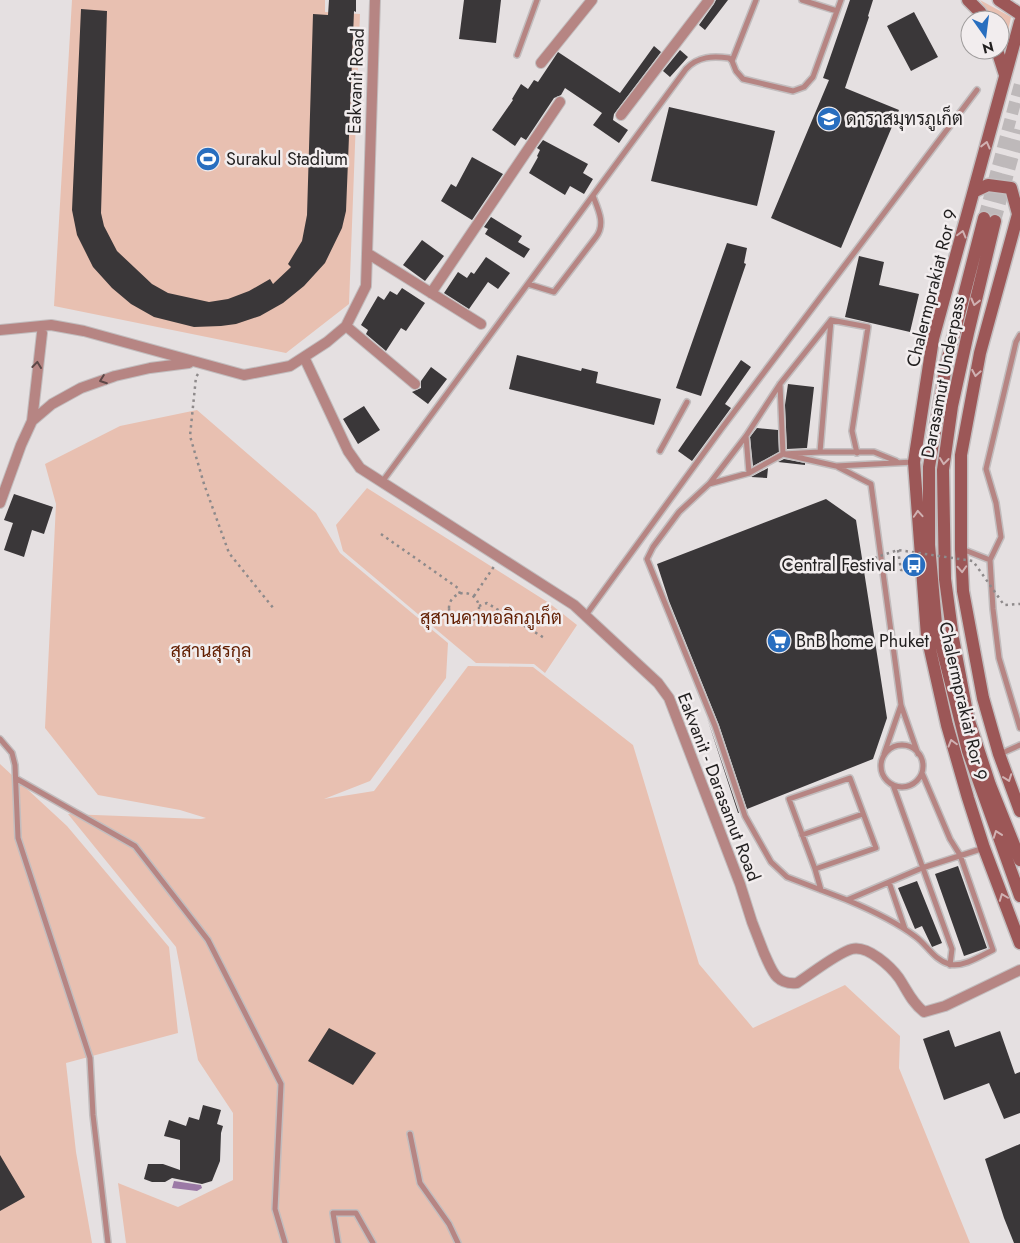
<svg xmlns="http://www.w3.org/2000/svg" width="1020" height="1243" font-family="Jost,Sarabun,sans-serif">
  <rect width="100%" height="100%" fill="#e5e0e1"/>
  <path fill="#e8c0b1" d="M72,0H325V12L360,14L349,304L286,353L54,306Z
    M980,0L1011,17L1006,40L1000,31V20H993Z
    M197,410L316,513L340,553L448,643L446,678L370,781L324,799L374,791L468,666L533,667L633,745L699,964L753,1028L845,985L900,1036L899,1068L970,1243H126L118,1183L178,1207L233,1180V1113L198,1060L176,947L68,814L201,819L206,818L180,810L98,795L45,728L56,504L45,464L120,426Z
    M367,488L549,603L577,625L545,673L534,664L476,663L343,551L336,525Z
    M0,764L67,826L169,947L178,1033L66,1063L76,1152L92,1243H0Z"/>
  <path fill="#9b79a6" d="M174,1181L201,1185L202,1188L197,1191L172,1188Z"/>
  <path fill="#3a3739" d="M329,0H356V12L354,11L346,211L342,228L325,263L304,286L283,303L260,316L236,324L221,326L194,327L154,317L131,304L112,288L93,267L77,235L72,210L81,9L107,11L101,213L104,226L117,251L152,284L168,293L209,302L228,299L249,291L270,279L273,284L291,267L288,264L302,241L307,215L313,14L328,15Z
    M464,0H501L496,43L459,39Z
    M716,0H728L705,30L699,25L714,4Z
    M850,0H873L868,16L869,17L845,88L899,110L841,248L771,218L829,80L823,78Z
    M914,12L938,57L911,71L887,26Z
    M654,46L661,52L614,114L613,120L628,130L619,143L593,125L602,113L565,88L561,95L554,98L526,140L521,137L515,146L492,130L513,100L512,99L521,84L528,89L534,80L538,82L558,52L620,93Z
    M680,50L688,57L670,77L663,71Z
    M669,107L775,131L757,206L651,181Z
    M543,140L588,164L583,173L593,179L584,194L570,186L565,195L529,173L538,157L537,156L540,150L537,148Z
    M472,157L503,174L472,220L441,201L451,184L456,187Z
    M491,217L522,236L518,242L530,249L524,258L485,234L488,229L484,227Z
    M422,240L444,256L425,281L403,265Z
    M727,243L747,248L744,263L746,264L701,396L676,388Z
    M859,256L884,262L879,285L919,294L910,332L845,317Z
    M486,257L510,273L498,289L488,282L469,309L444,293L458,272L467,278L471,272L474,274Z
    M402,288L425,303L406,331L401,328L386,351L366,334L368,330L361,325L378,296L384,300L390,291L397,295Z
    M517,355L581,371L582,368L598,372L596,383L661,399L654,425L509,389Z
    M741,360L751,367L725,404L731,408L692,461L678,451Z
    M431,367L447,379L428,404L412,392L421,388V381Z
    M788,384L814,387L807,448L787,449L785,405Z
    M364,406L380,430L358,444L343,419Z
    M757,428L778,430L779,452L753,466L750,437Z
    M784,459L805,463V465L778,462Z
    M768,468L767,478L751,477Z
    M14,494L53,507L44,534L32,530L24,557L4,550L13,523L4,520Z
    M826,499L856,520L887,718L873,759L747,809L719,725L669,601L657,564Z
    M707,718L739,813H738Z
    M958,866L987,948L964,956L935,874Z
    M917,881L942,943L932,947L922,926L915,929L898,888Z
    M329,1028L376,1053L353,1085L308,1061Z
    M949,1030L955,1047L1000,1031L1015,1074L1020,1072V1113L1004,1119L989,1083L944,1100L923,1039Z
    M203,1105L221,1110L217,1124L223,1126L221,1133L220,1161L212,1181L202,1184L172,1178L165,1182H152L144,1179L148,1164H163L180,1170V1140L164,1136L169,1120L186,1126L189,1117L199,1120Z
    M1020,1144V1243H1014L1004,1218L985,1159Z
    M0,1155L25,1197L0,1211Z"/>
  <g fill="none" stroke-linecap="round" stroke-linejoin="round">
    <path stroke="#beb9ba" stroke-width="12" stroke-dasharray="12 6" stroke-linecap="butt" d="M984,218L1020,84
      M995,221L1020,130"/>
    <g stroke="#c2bdbe" stroke-width="8">
      <path id="lane" d="M756,0L732,61L736,71L743,79L793,91L804,87L813,77L841,0
        M802,0L837,11
        M517,55L537,0
        M528,284L554,292L596,237C606,224 598,209 593,196
        M780,384L783,454L820,452
        M746,436L749,473
        M660,451L687,402
        M857,453L852,431L868,327L831,320L820,452H874L896,461
        M914,462L836,466L783,454L749,473L709,484L679,512L653,547L647,559L715,726L745,816L771,862L787,877L847,900L922,868L984,848
        M838,467L871,484L901,705L918,754
        M382,482L686,69C698,56 713,56 729,58L732,61
        M710,483L746,436L780,384L831,320
        M962,549L990,560L993,609L999,658L1020,728
        M990,560L1001,537L996,503L986,469L1016,342L1020,335
        M586,615L722,428L977,90
        M0,739L12,753L15,765L18,838L90,1058L93,1115L108,1243
        M881 766a21 21 0 1 1 42 0a21 21 0 1 1-42 0Z
        M884,754L901,705
        M1000,754L1020,745
        M17,779L135,846L208,940L281,1084L275,1209L285,1243
        M893,785L952,949L950,965
        M802,835L863,814
        M815,869L876,848L850,778L789,799L815,869L821,890
        M889,882L905,929
        M847,900C871,910 895,921 916,937C927,945 934,960 949,964C962,968 981,956 993,950L960,855L950,839L922,773
        M410,1134L420,1183L449,1224L458,1243
        M338,1243L333,1213H356L373,1243"/>
    </g>
    <g stroke="#c2bdbe" stroke-width="12">
      <path id="street" d="M541,63L592,0
        M621,115L709,0
        M367,253L481,324
        M431,293L560,102
        M346,326L415,384
        M0,330L51,325L84,331L244,375L290,366L327,342L346,326L366,286L375,0
        M304,357L348,451L360,468L574,605L658,683L669,698L740,884L752,922L764,953C772,970 775,985 797,983C811,974 837,953 852,949C868,945 891,967 899,978C907,990 912,1003 924,1012L945,1006L1020,970
        M32,421L42,333
        M0,503L21,445L32,421L52,404L81,388L115,376L150,368L189,363"/>
    </g>
    <g stroke="#c2bdbe" stroke-width="15">
      <path id="secondary" d="M968,0L980,12L985,20
        M999,0L1020,14
        M1020,22L933,339L914,462L927,636L947,725L968,798L984,848L1020,943
        M997,50L1005,75
        M975,191L988,185L1011,188L1018,214
        M1020,207L980,353L961,455V549L963,591L983,698L999,754L1020,811
        M984,218L946,365L929,467V545L936,624L968,751L1020,896
        M995,221L968,333L952,406L943,470L945,579L953,638L968,718L990,785L1020,860"/>
    </g>
    <path stroke="#8e8a8b" stroke-width="2.5" stroke-dasharray="2.5 4" stroke-linecap="butt" d="M198,374L196,377L190,436L204,484L229,553L274,609
      M381,534L458,588L460,594
      M898,550L901,570H909
      M449 608a15 15 0 1 1 30 0a15 15 0 1 1-30 0Z
      M474,596L495,565
      M479,606L487,603L546,639"/>
    <use href="#lane" stroke="#b68583" stroke-width="5"/>
    <use href="#street" stroke="#b68583" stroke-width="10"/>
    <use href="#secondary" stroke="#9c5757" stroke-width="12"/>
    <path stroke="#8e8a8b" stroke-width="2.5" stroke-dasharray="2.5 4" stroke-linecap="butt" d="M862,562L898,550L973,561L1004,605L1020,604"/>
  </g>
  <defs><path id="oneway-chevron" d="M-2-3.5L2.5 0L-2 3.5" fill="none" stroke-width="1.6" stroke-linecap="round" stroke-linejoin="round" transform="scale(1.25)"/></defs>
  <g stroke="#d0b1b2">
    <use href="#oneway-chevron" transform="translate(986 145) rotate(-76)"/>
    <use href="#oneway-chevron" transform="translate(962 234) rotate(-75)"/>
    <use href="#oneway-chevron" transform="translate(975 302) rotate(104)"/>
    <use href="#oneway-chevron" transform="translate(976 373) rotate(100)"/>
    <use href="#oneway-chevron" transform="translate(944 461) rotate(97)"/>
    <use href="#oneway-chevron" transform="translate(918 514) rotate(-94)"/>
    <use href="#oneway-chevron" transform="translate(962 569) rotate(87)"/>
    <use href="#oneway-chevron" transform="translate(952 743) rotate(-106)"/>
    <use href="#oneway-chevron" transform="translate(1008 778) rotate(70)"/>
    <use href="#oneway-chevron" transform="translate(997 834) rotate(-110)"/>
    <use href="#oneway-chevron" transform="translate(1003 897) rotate(-111)"/>
  </g>
  <g stroke="#5d4847">
    <use href="#oneway-chevron" transform="translate(37 365) rotate(-83)"/>
    <use href="#oneway-chevron" transform="translate(103 380) rotate(160)"/>
  </g>
  <defs>
    <g id="school-disc" transform="scale(1.25)"><circle r="9.5" fill="#286ebf" stroke="#f2edee"/><path d="M0-5L7-2L0 1L-7-2ZM-4 1L0 2.5L4 1V4Q0 6-4 4Z" fill="#fff"/></g>
    <g id="stadium-disc" transform="scale(1.25)"><circle r="9.5" fill="#286ebf" stroke="#f2edee"/><path d="M0-5a6.5 5 0 1 0 0 10a6.5 5 0 1 0 0-10ZM-3.5-1.8h7v3.6h-7Z" fill="#fff"/></g>
    <g id="bus-disc" transform="scale(1.25)"><circle r="9.5" fill="#286ebf" stroke="#f2edee"/><path d="M-5-6H5V4H4V6H2V4H-2V6H-4V4H-5ZM-3.5-4V0h7V-4ZM-3.5 1.2v1.5H-2V1.2ZM2 1.2v1.5H3.5V1.2Z" fill="#fff"/></g>
    <g id="supermarket-disc" transform="scale(1.25)"><circle r="9.5" fill="#286ebf" stroke="#f2edee"/><path d="M-6-5.5h2.5l.6 2H6L4.5 2H-2.5L-4.4-4H-6ZM-1.5 3.2a1.3 1.3 0 1 0 .1 0ZM3 3.2a1.3 1.3 0 1 0 .1 0Z" fill="#fff"/></g>
  </defs>
  <g fill-rule="evenodd">
    <use href="#school-disc" x="829" y="119"/>
    <use href="#stadium-disc" x="208" y="159"/>
    <use href="#bus-disc" x="914" y="565"/>
    <use href="#supermarket-disc" x="779" y="641"/>
  </g>
  <g text-anchor="middle" stroke-width="5" stroke-linejoin="round" paint-order="stroke">
    <g font-size="18" fill="#211f1f" stroke="#f2edee">
      <text transform="translate(356 81) rotate(-88)" y="6">Eakvanit Road</text>
      <text transform="translate(932 288) rotate(-76)" y="6">Chalermprakiat Ror 9</text>
      <text transform="translate(943 377) rotate(-79)" y="6">Darasamut Underpass</text>
      <text transform="translate(963 701) rotate(77)" y="6">Chalermprakiat Ror 9</text>
      <text transform="translate(719 787) rotate(69)" y="6">Eakvanit - Darasamut Road</text>
    </g>
    <g font-size="18" fill="#211f1f" stroke="#f2edee" text-anchor="start">
      <text x="846" y="125">ดาราสมุทรภูเก็ต</text>
      <text x="226" y="165">Surakul Stadium</text>
      <text x="896" y="571" text-anchor="end">Central Festival</text>
      <text x="796" y="647">BnB home Phuket</text>
    </g>
    <g font-size="18" fill="#611d00" stroke="#f2edee">
      <text x="491" y="624">สุสานคาทอลิกภูเก็ต</text>
      <text x="211" y="657">สุสานสุรกุล</text>
    </g>
  </g>
  <g transform="translate(985 35) rotate(166)"><circle r="24" fill="#f2edee" stroke="#9e9b9b"/>
  <path d="M0-4L9 19L0 12L-9 19Z" fill="#286ebf"/>
  <text y="-8" font-size="14" font-weight="bold" text-anchor="middle" fill="#211f1f">N</text>
  </g>
</svg>
